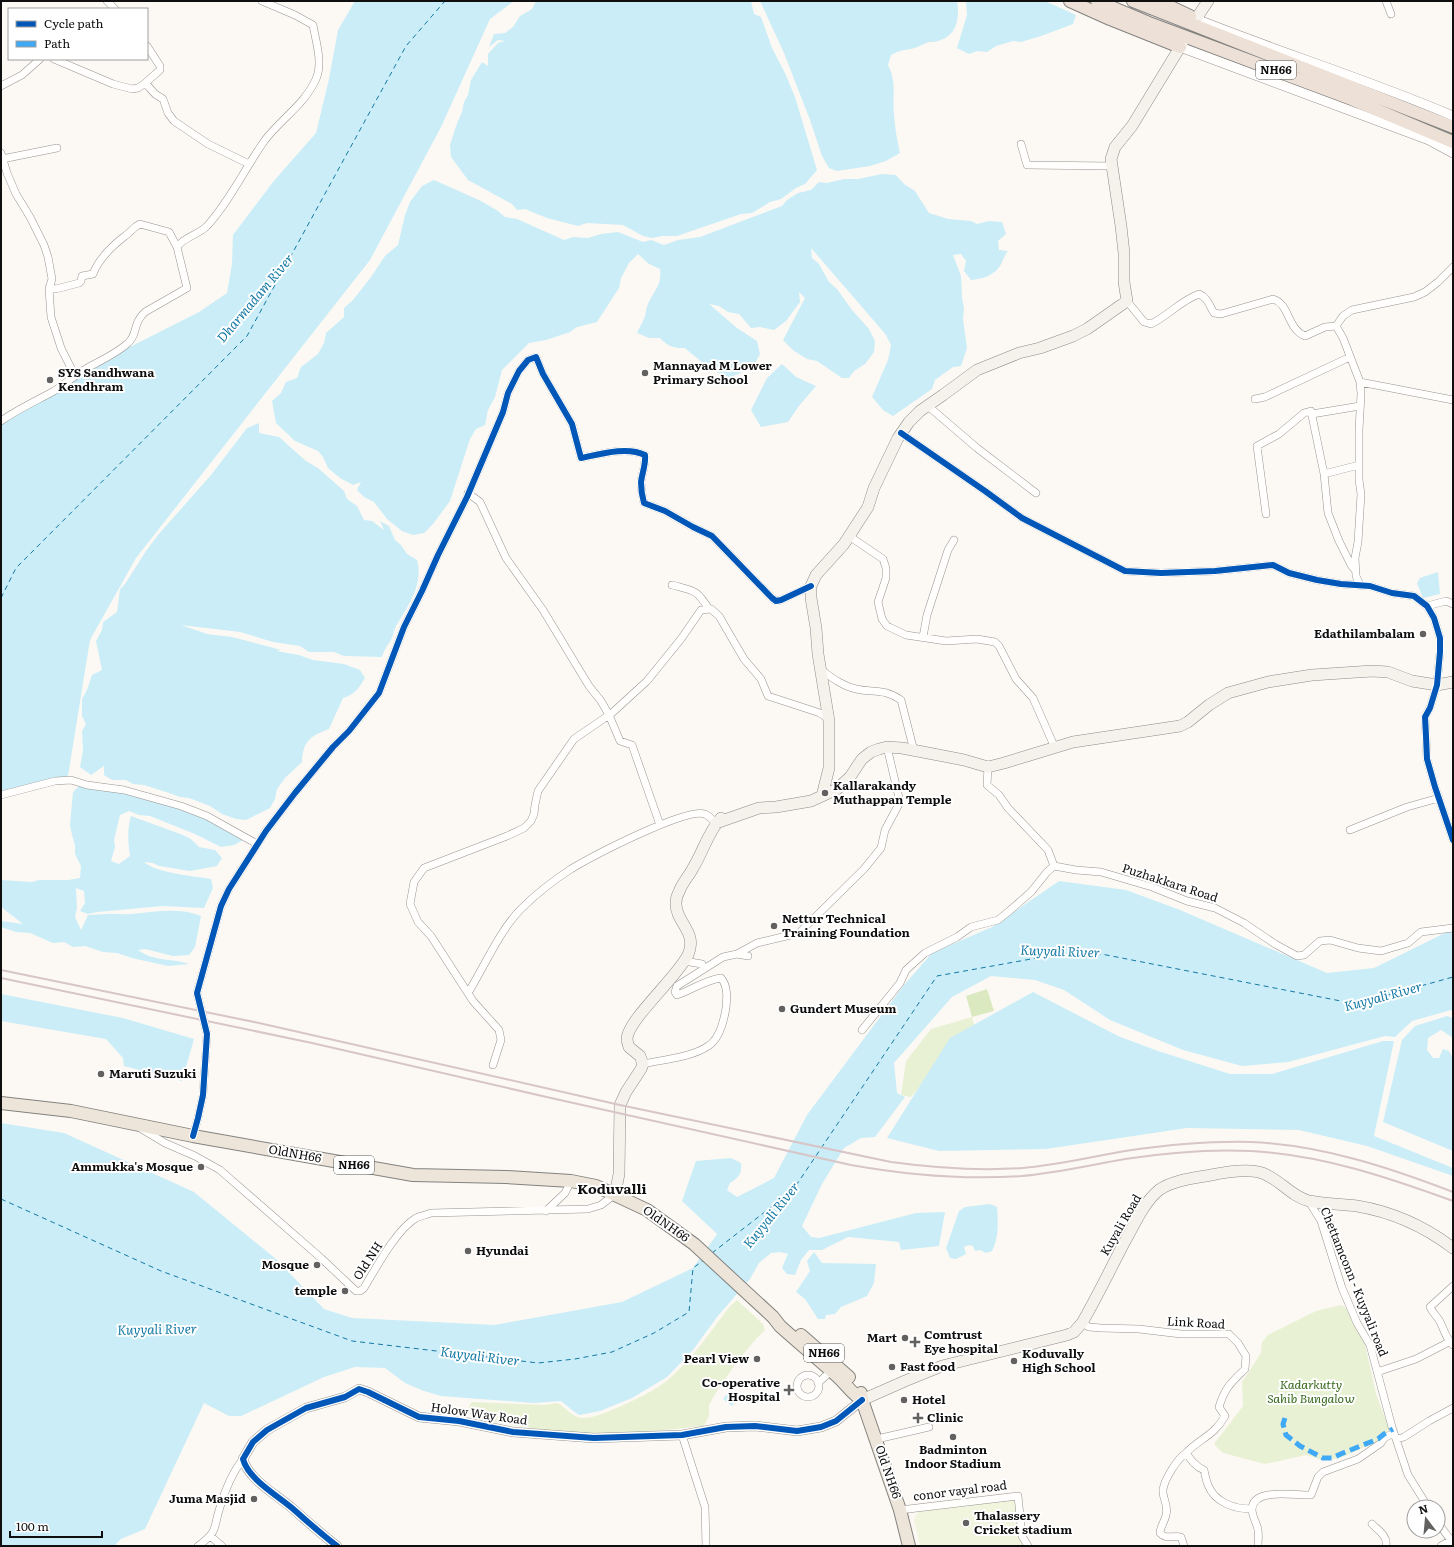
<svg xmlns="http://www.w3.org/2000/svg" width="1454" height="1547" font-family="Literata,serif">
  <rect width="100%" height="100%" fill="#fcf9f4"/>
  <path fill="#e9f1d4" d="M972,1017L974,1025L911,1097L901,1095L906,1061L931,1029Z
    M737,1300L763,1324L765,1330L756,1339L736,1363L717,1391L709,1405V1416L704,1426C668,1429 630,1436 594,1434C554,1433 514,1425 475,1419L468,1412L469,1406L472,1402L544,1405L558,1403C566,1408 571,1416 581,1418C591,1419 610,1411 619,1407C636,1399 655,1391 669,1379C693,1358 711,1331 730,1306Z
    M1341,1305L1346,1308L1354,1325L1365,1344L1376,1394L1389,1428L1386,1434L1380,1440L1345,1456L1330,1460L1319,1459L1306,1455L1265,1464L1223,1453L1214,1444L1243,1406L1242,1382L1261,1353L1262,1342L1268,1335L1316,1311Z"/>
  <path fill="#dbe9c1" d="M987,989L994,1011L972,1017L966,996Z"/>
  <path fill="#f2f5dd" d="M1015,1499L1019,1539L1024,1546H920L914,1520L918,1511Z"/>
  <path fill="#caedf7" d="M355,1H514L490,19L441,127L370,260L136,558L90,640L68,776L1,793V425L120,352L199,312L227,293L232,264L233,235L273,182L316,133L329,79L338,30Z
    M536,1H751L754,14L761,17L772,48L785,73L795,97L817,170L805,184L796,188L781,199L770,202L752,213L741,214L677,236H663L651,238L643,236L623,225L587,223L578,226L547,218L525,209L517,210L512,204L468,180L451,157L450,145L456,126L462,112L464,102L468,95L471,80L482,62L488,66V54L498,43L505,41L498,40L489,47L494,34L505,33L513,27L520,16L532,9Z
    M760,1H957C960,18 957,36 938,41C935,42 932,42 929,42C923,44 917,48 911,49C903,50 898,51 891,55L888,65C897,82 892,97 894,115C895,128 897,140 900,153L886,161L870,166L837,171L829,168L822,156L810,120L784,53Z
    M966,1H1045L1076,15L1073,24L1041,36L1021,42L1013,41L996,46L987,52L977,51L969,54L957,48L967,15Z
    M882,174L896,175L904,184L915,191L929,213L948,219L971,221L977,224L989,221L1002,222L1006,234L998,241L999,250L1008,251C1004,256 1003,261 1000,266C993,276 982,279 971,280L964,271L966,261L961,254L953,255L961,276L962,297L964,309L963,319L967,348L961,366L953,367L935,380L932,389L893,416L883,410L872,397L888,360L891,345L886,335L875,322L811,248L812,258L819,264L829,282L837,289L852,310L869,329L875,341L874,352L865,364L854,371L849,378H842L817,361L807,359L794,351L783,340L805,298L799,292L800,302L786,321L774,330L760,327L751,328L739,314L728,312L719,306L709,304L737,328L757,341L760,354L753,367L729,378C712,371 699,360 685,348C674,348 668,347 660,338H649L637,333C639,328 643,322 645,316C646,312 646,308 648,304C654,290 662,286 660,269L649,264L638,254L629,263L621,278L619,288L597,322L577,327L570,332L546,340L529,343L502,370L495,397L488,410L485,425L476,429L470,439L450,501L433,524L424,533L413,535L402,531L387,519L374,502L364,497L357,490L361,482L353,485L340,478L328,468L323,457L318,451L295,441L276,423L272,401L281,393L286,382L297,378L301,367L318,354L324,343L326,333L344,317V308L353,300L371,277L385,256L398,245L405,215L410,202L422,186L434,180L481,201L498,211L505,217L517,219L564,240L573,237L588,238L601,234L618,232L643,242L651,240L664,245L678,240L700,237L782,206L787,200L798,193L811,190L819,182L827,183L844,179H858Z
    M782,364L796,377L816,386L799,406L788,422L761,427L751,410L767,378Z
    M259,423V433L279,437L306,461L318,468L344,491L347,499L357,506L364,520L372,521L384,530L380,521L389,526L395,540L401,545L407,554L417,560C424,584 408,606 396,626C394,630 393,636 391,640C387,646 384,650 382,657L344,656L334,652H309L300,646L273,642L240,632L181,625L207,634L232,637L281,650L276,651L299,655L313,660L344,664L360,670L365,678C359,688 354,695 343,698L329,729C311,736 303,740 302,762L285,778L277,789L275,799L270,808L246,820L236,819L222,814L210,806L189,798L180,797L172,794L144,785L133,784L126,780H112L104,775V766L91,775L80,767L83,751L82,731L86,724L82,716V699L87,690L92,675L102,670L96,641L102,630L103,622L117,612L120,589L125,584L146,551L158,535L211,475L247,428Z
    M1438,572L1440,594L1423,598L1417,583L1420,578Z
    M80,785L115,788L183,807L245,839L234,845L221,847L195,834L150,816L139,815L129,811L120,815L114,840L115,847L111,861L119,864L130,856C128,842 127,830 131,816L183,835L191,839L199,847L215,850L222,858L217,866L190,871L159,866L153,863L144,862C156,873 194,876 211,879L213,888L204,908L163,906L97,912L88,914L80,911L85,903L84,891L76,888L77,908L75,917L81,930L88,915C94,915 100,914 106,914C114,913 123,915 131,914C154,912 179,907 201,916L195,947L189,955L173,956L145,949L138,950C154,962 172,958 189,964L168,966L132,958L117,953L103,952L85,946L73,947L64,942L53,943L30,933L16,932L1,927V921L23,924L1,907V880L32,882L39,880H68L80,878L81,866L75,854V845L72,835L70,825L73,792Z
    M1059,881L1126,890L1180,910L1327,973L1374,968L1453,929V1011L1451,1010L1412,1021L1395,1037L1385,1036L1288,1062L1242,1066L1183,1050L1110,1020L1064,990L1035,980L991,976L952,997L894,1063L897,1093L905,1097L875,1137L861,1138L844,1148L822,1184L802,1226L811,1237L819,1238L916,1213L945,1212L939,1246L901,1250L899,1242L848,1237L822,1250H809L801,1260L795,1275L787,1274L782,1268L788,1254L780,1252L771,1253L759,1263L750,1279L717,1317L693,1350L667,1377L632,1398L600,1411L579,1415L572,1410L561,1401L533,1403L441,1396L424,1391L405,1383L385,1368L355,1367L324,1377L241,1416H229L204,1403L145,1529L121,1539L114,1546H1V1123L64,1133L194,1192L276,1259L324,1309L352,1318L494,1325L622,1302L693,1268L717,1234L682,1201L696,1161L731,1158L741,1163C742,1174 739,1177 730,1183L727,1190L737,1197L774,1178L807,1115L904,985L932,953L992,927Z
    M1033,992L1118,1036L1158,1051L1230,1074H1272L1383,1041H1394L1374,1136L1453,1168V1176L1367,1146L1299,1130L1187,1128L1046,1149L939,1151L887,1138L950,1038Z
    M1,994L123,1018L194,1039L182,1081L124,1066L123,1058L106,1039L1,1021Z
    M1447,1016L1453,1018V1038L1441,1030L1428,1038L1427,1050L1433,1058H1439L1443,1049L1449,1051L1453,1058V1151L1383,1122L1402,1040L1415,1026Z
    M990,1204L997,1207C998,1223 999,1237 992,1251L986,1253L980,1250L975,1251L973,1246L969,1245L964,1247L966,1254L956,1259L950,1258L946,1248L959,1211L965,1207Z
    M814,1252L822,1263L876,1264L874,1283L867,1296L841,1307L835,1314L826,1315L825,1319H818L805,1299L796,1292L810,1271L807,1261Z
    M728,1393L736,1399L732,1406L723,1399Z"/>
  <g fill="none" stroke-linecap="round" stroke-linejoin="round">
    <path stroke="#1479a5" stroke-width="1" stroke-dasharray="5 4" stroke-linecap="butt" d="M1,598L16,568L247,336L406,46L445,1
      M1,1199L161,1271L352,1341L538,1363L575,1359L612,1352L654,1333L689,1312L693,1268L704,1260
      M712,1253L793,1190L937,976L1081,950L1356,1004L1453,977"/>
    <g stroke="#969492" stroke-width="8">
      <path id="minor" d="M107,1L115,9
        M1386,1L1391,14
        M54,59L113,84L132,89L138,88L144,84L148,86L155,94L163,99L168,113L174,121L208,144L249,164
        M144,84L160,70V66L147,46
        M1,86L22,75L40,59
        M1021,144L1027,165L1112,166
        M1,153L7,173L16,194L30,217L44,245L48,257L52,279L49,289L51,317L61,348L75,376
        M2,159L57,148
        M49,288L56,289L79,283L81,281L82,276L93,274C99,258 112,246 125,236C131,232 133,227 140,224L169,232L177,247
        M1127,301L1144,322L1151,324C1168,316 1180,301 1199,294C1208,298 1209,305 1214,313L1221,314L1273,299C1290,304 1287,329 1305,336L1325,327L1336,326L1343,338L1360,382L1361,394L1359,430V480L1361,494L1358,542L1355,558L1356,576L1360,585
        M1336,326L1343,316L1352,310L1414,297L1425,292L1438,282L1453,267
        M1360,382L1453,400
        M1255,399L1265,397L1350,357
        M928,406L977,448L1036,493
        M1312,414L1360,406
        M1,421C18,409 36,401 54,391C66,383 77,374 89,367C102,360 117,353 128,343C138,335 132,324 145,312L187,288L177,247C184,237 198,235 207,226C230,201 245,168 265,140C281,119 305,104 316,79C323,63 316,42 313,25L295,15L262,1
        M901,433L985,491L1022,518L1125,571L1161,573L1215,571L1273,565L1289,573L1317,580L1341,584L1370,586L1392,593L1414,596L1427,606L1434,618L1440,638V652L1437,685L1430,708L1425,717L1426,736L1427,759L1435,787L1453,840
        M1324,474L1359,465
        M468,493L480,502L506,558L543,610L589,686L601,701L609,715L620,741L632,745L660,825
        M1266,514L1257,446L1279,434L1304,413L1311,411L1324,474L1328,513L1339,541L1351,565L1355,570
        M849,536L883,559L886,568V578L878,602L882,619L887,626L906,635L946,641L977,639L995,642L999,646L1016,679L1033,698L1055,748
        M672,585C695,591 696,589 709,609
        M1427,606L1446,601L1453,604
        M923,637L927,615L948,550L954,540
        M820,669C831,677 842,686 856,689C874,693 883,688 901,700L914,751
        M988,767L987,785L999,795L1008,808L1048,850L1054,866L1076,870L1101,872L1152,887L1187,901L1215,908L1244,923L1275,944L1297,956L1304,955L1320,941L1330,940L1358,948L1381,951L1408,943L1421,932L1453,928
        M1,795L55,781L71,780L87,785L124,790L181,806L207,816L257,844
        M1350,830L1407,807L1439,798
        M737,954L757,943L799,933L864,869L881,848L885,830L900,802L887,747
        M684,961L702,964
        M468,993C484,967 500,930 521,909C536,894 554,880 571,869C591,857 686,807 705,814C709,816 713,820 716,823
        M862,1030L900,983L906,970L916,961L925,953L957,937L971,927L998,920L1008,912L1031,892L1047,872L1054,866
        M643,1064C661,1060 693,1057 708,1046C720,1039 724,1020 726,1008C727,998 728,986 721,978C705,980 692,990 677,995L675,992L677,986L723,957L737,954L748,956
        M493,1065L501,1040L499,1030L473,1001L431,936L418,922L410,904L414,882L424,868L507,836L524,828L531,821L534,814L535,805L538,791L574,739L612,713L647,681L681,639L701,610L711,609L719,616L744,659L761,679L768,696L820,713L829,719
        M140,1128L165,1143L195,1156L220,1170L321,1258L356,1291H360L364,1288C376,1268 396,1230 416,1218C420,1216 426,1215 431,1213L588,1209L601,1205L615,1194
        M193,1136L198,1118L203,1095L207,1034L197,993L221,906L229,889L266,831L295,793L333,747L349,731L379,693L404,627L422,591L438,555L467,497L503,412L508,393L519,371L528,360L536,357L543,374L572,424L581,458C600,454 627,446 645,455C646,465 642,473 641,482C641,490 642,496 644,503L665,511L693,527L712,536L772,598L776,601L781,600L811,586
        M1308,1200L1321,1221L1342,1288L1357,1323L1370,1345L1392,1427L1408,1475L1428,1507
        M546,1211L565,1193L571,1181
        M1082,1323L1089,1327L1101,1328L1139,1329L1181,1334H1229L1238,1343L1246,1356L1245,1369C1231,1383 1225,1387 1219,1407L1225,1416C1215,1435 1199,1439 1186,1453C1191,1460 1196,1467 1204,1470C1205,1475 1206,1480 1208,1485C1215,1503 1235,1509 1252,1509
        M1453,1345C1445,1338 1444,1328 1439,1320C1436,1315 1432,1312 1430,1307L1453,1286
        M1377,1372L1416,1359L1449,1342
        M797 1386a11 11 0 1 1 22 0a11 11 0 1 1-22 0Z
        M818,1383L831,1371
        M682,1435L705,1507L706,1546
        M877,1439L929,1427
        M1397,1439L1404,1437L1429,1421L1453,1408
        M900,1510L1018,1496L1022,1536L1028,1546
        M1438,1523L1453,1543
        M1372,1524C1378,1530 1388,1536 1386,1546
        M210,1536L222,1546
        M198,1546C219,1531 213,1528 220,1507C225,1490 232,1473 243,1459
        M1184,1546L1181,1537C1174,1535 1166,1540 1160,1533C1160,1527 1165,1521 1166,1515C1169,1505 1162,1498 1163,1490C1164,1480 1177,1459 1186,1453
        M1258,1546C1258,1541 1259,1535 1258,1530C1257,1523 1252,1517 1252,1509C1253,1487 1296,1496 1311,1495L1318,1477L1323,1472L1358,1459L1381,1443L1384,1438L1394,1433
        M1441,1546L1451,1540"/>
    </g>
    <g stroke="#969492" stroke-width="10">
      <path id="tertiary" d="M1196,19C1281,53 1369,80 1453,116
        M1180,47L1429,140L1453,153
        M337,1546C321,1534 307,1521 292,1508C277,1495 248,1479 243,1459L253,1442L267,1430L306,1408L345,1397L359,1389L368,1392L419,1417L459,1421L513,1432L594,1438L682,1435L726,1427L755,1426L797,1431L821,1427L836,1421L862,1400"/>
    </g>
    <g stroke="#8c8b89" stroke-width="12">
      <path id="secondary" d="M1196,19L1208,1
        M822,796L837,789L850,777L862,759L871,752L879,749L887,747L902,748L964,760L988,767L1004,763L1073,742L1180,726L1188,722L1209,705L1228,693L1268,682L1312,675L1372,671L1388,672L1412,681L1437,685L1453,682
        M716,823L759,808L776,807L811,801L822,796L829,768V721L818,654L816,628L811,598V586L816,575L844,544L868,507L874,488L898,438L909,422L920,411L943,395L977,370L1019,353L1040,348L1073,336L1087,329L1127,301L1124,282V253L1121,226L1111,159L1115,147L1132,126L1182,44
        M615,1194L619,1174L620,1105L626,1092L641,1069L643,1064L640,1056L629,1047C628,1044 627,1042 627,1038C629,1019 677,977 688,955C698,932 676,923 676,904C676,900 677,895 679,892C682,883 689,876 693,868C703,852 708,832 721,818
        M862,1400L905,1381L942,1366L1067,1335L1074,1332L1082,1323C1097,1297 1110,1270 1124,1243C1134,1226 1143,1203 1159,1190C1173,1180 1195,1178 1211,1175C1226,1172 1248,1168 1262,1173C1280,1179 1290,1196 1309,1201C1325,1204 1341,1204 1357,1206C1393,1212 1424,1226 1453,1248"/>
    </g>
    <g stroke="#83827f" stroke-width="14">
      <path id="primary" d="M1,1103L71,1111L193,1136L413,1175L506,1177L571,1181L596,1186L647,1210L694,1244L773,1317L780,1326C799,1343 818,1359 837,1376C846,1384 852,1394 862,1400
        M801,1335L849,1377
        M861,1393L862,1400L900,1510L909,1546"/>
    </g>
    <g stroke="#83827f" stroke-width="14">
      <path id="trunk" d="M1070,1L1110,19L1180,47
        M1097,1L1149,23L1351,99L1453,142
        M1133,1L1453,127
        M1158,1L1190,16"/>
    </g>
    <use href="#minor" stroke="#fffefd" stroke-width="7"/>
    <use href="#tertiary" stroke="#fffefd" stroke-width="9"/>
    <use href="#secondary" stroke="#f5f2eb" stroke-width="11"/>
    <use href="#primary" stroke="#ede5d9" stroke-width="12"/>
    <use href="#trunk" stroke="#ece0d7" stroke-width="12"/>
    <path stroke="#d8c5c8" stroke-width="2" d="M1,970L259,1023L620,1105L891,1162C935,1168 979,1171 1023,1168C1058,1165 1091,1157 1125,1151C1166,1145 1209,1141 1251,1142C1321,1145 1388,1167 1453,1192
      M1,978L312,1043L551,1098L851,1165C907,1175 964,1180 1022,1176C1056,1173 1091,1165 1125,1159C1164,1153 1212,1149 1251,1151C1322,1155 1387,1177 1453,1201"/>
    <path stroke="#3fa9f5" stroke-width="5" stroke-dasharray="10 5" stroke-linecap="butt" d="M1285,1418L1283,1424L1286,1435L1300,1446L1323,1458H1332L1343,1453L1378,1439L1384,1434L1393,1429"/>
    <g stroke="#fff" stroke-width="8">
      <path id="cycleway" d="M901,433L985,491L1022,518L1125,571L1161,573L1215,571L1273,565L1289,573L1317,580L1341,584L1370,586L1392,593L1414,596L1427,606L1434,618L1440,638V652L1437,685L1430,708L1425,717L1426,736L1427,759L1435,787L1453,840
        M193,1136L198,1118L203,1095L207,1034L197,993L221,906L229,889L266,831L295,793L333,747L349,731L379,693L404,627L422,591L438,555L467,497L503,412L508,393L519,371L528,360L536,357L543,374L572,424L581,458C600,454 627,446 645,455C646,465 642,473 641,482C641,490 642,496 644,503L665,511L693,527L712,536L772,598L776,601L781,600L811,586
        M337,1546C321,1534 307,1521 292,1508C277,1495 248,1479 243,1459L253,1442L267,1430L306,1408L345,1397L359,1389L368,1392L419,1417L459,1421L513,1432L594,1438L682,1435L726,1427L755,1426L797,1431L821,1427L836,1421L862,1400"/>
    </g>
    <use href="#cycleway" stroke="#0057b8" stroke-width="6"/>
  </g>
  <g fill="#62615f" stroke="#fff" stroke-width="1.5">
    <circle cx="645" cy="373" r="4"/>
    <circle cx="50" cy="380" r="4"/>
    <circle cx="1423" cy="634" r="4"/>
    <circle cx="825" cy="793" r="4"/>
    <circle cx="774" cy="926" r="4"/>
    <circle cx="782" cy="1009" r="4"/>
    <circle cx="101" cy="1074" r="4"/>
    <circle cx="201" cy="1167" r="4"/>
    <circle cx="468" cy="1251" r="4"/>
    <circle cx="317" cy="1265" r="4"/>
    <circle cx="345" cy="1291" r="4"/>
    <circle cx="905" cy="1338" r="4"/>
    <path d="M913 1336h4v4h4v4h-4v4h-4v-4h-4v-4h4z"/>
    <circle cx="757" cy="1359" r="4"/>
    <circle cx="1014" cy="1361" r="4"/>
    <circle cx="892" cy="1367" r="4"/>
    <path d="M787 1384h4v4h4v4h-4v4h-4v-4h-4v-4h4z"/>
    <circle cx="904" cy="1400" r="4"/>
    <path d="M916 1412h4v4h4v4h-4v4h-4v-4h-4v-4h4z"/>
    <circle cx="953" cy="1437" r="4"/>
    <circle cx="254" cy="1499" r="4"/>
    <circle cx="966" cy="1523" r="4"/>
  </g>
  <g text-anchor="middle" stroke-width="4" stroke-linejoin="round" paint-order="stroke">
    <g fill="#fff" stroke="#575757" stroke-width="1">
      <rect x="1256" y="61" width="40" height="18" rx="3"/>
      <rect x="334" y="1156" width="40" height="18" rx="3"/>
      <rect x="804" y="1344" width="40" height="18" rx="3"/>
    </g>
    <g font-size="11" font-weight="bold" fill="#0f0f0f">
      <text x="1276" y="74">NH66</text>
      <text x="354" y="1169">NH66</text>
      <text x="824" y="1357">NH66</text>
    </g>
    <g font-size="12" font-weight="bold" fill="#0f0f0f" stroke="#fff" text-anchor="start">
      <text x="653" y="370">Mannayad M Lower<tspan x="653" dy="14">Primary School</tspan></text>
      <text x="58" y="377">SYS Sandhwana<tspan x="58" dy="14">Kendhram</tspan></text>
      <text x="1415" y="638" text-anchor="end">Edathilambalam</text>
      <text x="833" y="790">Kallarakandy<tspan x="833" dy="14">Muthappan Temple</tspan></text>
      <text x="782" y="923">Nettur Technical<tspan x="782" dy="14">Training Foundation</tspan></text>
      <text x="790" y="1013">Gundert Museum</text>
      <text x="109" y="1078">Maruti Suzuki</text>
      <text x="193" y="1171" text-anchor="end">Ammukka's Mosque</text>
      <text x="476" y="1255">Hyundai</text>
      <text x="309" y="1269" text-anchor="end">Mosque</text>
      <text x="337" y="1295" text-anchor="end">temple</text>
      <text x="924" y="1339">Comtrust<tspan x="924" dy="14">Eye hospital</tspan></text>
      <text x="897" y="1342" text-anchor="end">Mart</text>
      <text x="1022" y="1358">Koduvally<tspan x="1022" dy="14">High School</tspan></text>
      <text x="749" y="1363" text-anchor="end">Pearl View</text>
      <text x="900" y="1371">Fast food</text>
      <text x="780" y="1387" text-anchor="end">Co-operative<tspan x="780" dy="14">Hospital</tspan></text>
      <text x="912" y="1404">Hotel</text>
      <text x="927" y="1422">Clinic</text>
      <text x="953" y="1454" text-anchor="middle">Badminton<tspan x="953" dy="14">Indoor Stadium</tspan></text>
      <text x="246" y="1503" text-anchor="end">Juma Masjid</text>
      <text x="974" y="1520">Thalassery<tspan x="974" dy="14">Cricket stadium</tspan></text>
    </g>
    <g font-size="12" fill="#0f0f0f" stroke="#fff">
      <text transform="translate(1170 883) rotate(18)" y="4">Puzhakkara Road</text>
      <text transform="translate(295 1154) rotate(10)" y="4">OldNH66</text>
      <text transform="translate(666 1224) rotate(35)" y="4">OldNH66</text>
      <text transform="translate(1121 1225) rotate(-60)" y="4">Kuyali Road</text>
      <text transform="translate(368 1261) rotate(-57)" y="4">Old NH</text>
      <text transform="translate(1354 1282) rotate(68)" y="4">Chettamconn - Kuyyali road</text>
      <text transform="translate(1196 1323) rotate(3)" y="4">Link Road</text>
      <text transform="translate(479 1414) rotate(8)" y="4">Holow Way Road</text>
      <text transform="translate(888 1472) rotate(71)" y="4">Old NH66</text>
      <text transform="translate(960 1491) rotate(-7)" y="4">conor vayal road</text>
    </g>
    <g font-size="12" font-style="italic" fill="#37691d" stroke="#fff">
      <text x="1311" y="1389">Kadarkutty<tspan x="1311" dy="14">Sahib Bungalow</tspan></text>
    </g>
    <g font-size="13" font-style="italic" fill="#1479a5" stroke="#fff">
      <text transform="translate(255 298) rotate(-50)" y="5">Dharmadam River</text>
      <text transform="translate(1060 951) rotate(2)" y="5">Kuyyali River</text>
      <text transform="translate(1383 996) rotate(-15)" y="5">Kuyyali River</text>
      <text transform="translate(771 1215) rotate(-51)" y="5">Kuyyali River</text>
      <text transform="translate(157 1329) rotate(-1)" y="5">Kuyyali River</text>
      <text transform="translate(480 1356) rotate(7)" y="5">Kuyyali River</text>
    </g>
    <g font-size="14" font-weight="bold" fill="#0f0f0f" stroke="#fff">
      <text x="612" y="1194">Koduvalli</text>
    </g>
  </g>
  <rect width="1454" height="1547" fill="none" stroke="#0f0f0f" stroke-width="4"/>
  <rect x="8" y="8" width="140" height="52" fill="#ffffff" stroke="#9f9f9f"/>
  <rect x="16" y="21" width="20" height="6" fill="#0057b8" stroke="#9f9f9f"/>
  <text x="44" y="28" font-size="12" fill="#0f0f0f">Cycle path</text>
  <rect x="16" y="41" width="20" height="6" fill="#3fa9f5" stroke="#9f9f9f"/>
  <text x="44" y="48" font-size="12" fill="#0f0f0f">Path</text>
  <g transform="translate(1426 1519) rotate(344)"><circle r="19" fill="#ffffff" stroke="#9f9f9f"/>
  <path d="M0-3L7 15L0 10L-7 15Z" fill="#62615f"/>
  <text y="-6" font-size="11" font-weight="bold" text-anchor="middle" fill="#0f0f0f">N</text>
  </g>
  <path d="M10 1531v6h92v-6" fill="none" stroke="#0f0f0f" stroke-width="2"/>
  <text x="16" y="1531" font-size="12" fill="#0f0f0f" stroke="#ffffff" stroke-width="3" paint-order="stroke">100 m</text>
</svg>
